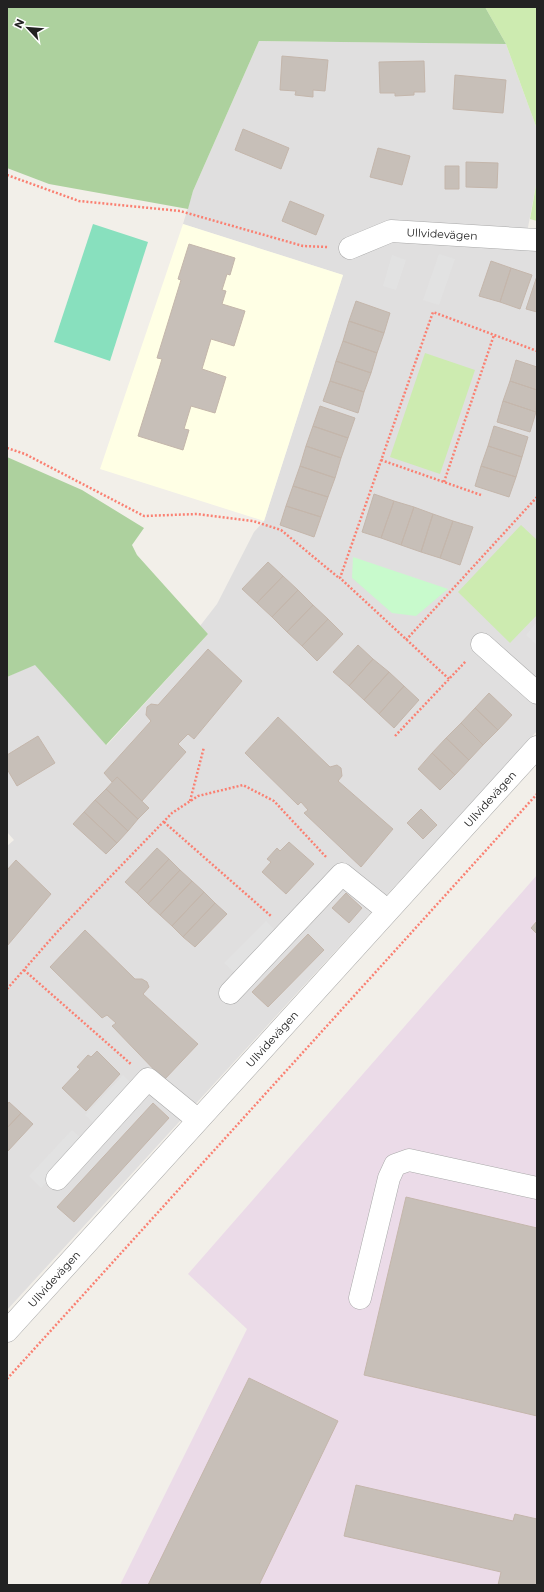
<svg xmlns="http://www.w3.org/2000/svg" width="544" height="1592" font-family="Montserrat,sans-serif">
  <rect width="100%" height="100%" fill="#f2efe9"/>
  <path fill="#e0dfdf" d="M259,41L506,44L537,129V180L525,243L537,246V731L7,1310V846L14,840L7,832V677L35,664L107,745L208,634L200,626L217,604L254,532L264,521L343,275L183,224L193,191Z"/>
  <path fill="#ebdbe8" d="M537,875V1585H120L247,1329L188,1274Z"/>
  <path fill="#ffffe5" d="M183,224L343,275L264,521L100,469Z"/>
  <path fill="#cdebb0" d="M485,7H537V129L506,44Z
    M537,180V221L530,219Z
    M425,353L475,370L440,474L390,457Z
    M521,525L537,540V615L510,643L458,592Z"/>
  <path fill="#add19e" d="M7,7H485L506,44L259,41L193,191L188,209L49,184L7,168Z
    M7,457L82,490L144,528L132,545L137,555L208,634L106,745L35,665L7,677Z"/>
  <path fill="#c8facc" d="M353,557L448,589L416,616L392,613L352,578Z"/>
  <path fill="#88e0be" d="M93,224L148,242L110,361L54,342Z"/>
  <path fill="#e2e2e2" d="M439,254L455,259L439,305L423,300Z
    M392,255L406,260L396,290L383,286Z
    M537,622V645L526,635Z
    M266,921L277,932L236,974L224,963Z
    M123,1075L135,1087L97,1126L85,1115Z
    M72,1130L84,1141L41,1188L29,1176Z"/>
  <path fill="#c7bfb8" stroke="#c4b6ab" d="M282,56L328,60L325,91L313,90V97L295,95L296,91L280,90Z
    M424,61L425,92H414V95L395,96V93H380L379,62Z
    M455,75L506,80L503,113L453,109Z
    M243,129L289,148L281,169L235,150Z
    M378,148L410,156L402,185L370,177Z
    M466,162L498,163L497,188L466,187Z
    M445,166H459V189H445Z
    M290,201L324,215L316,235L282,221Z
    M189,244L235,258L230,275L227,274L222,290L226,291L222,304L245,311L234,346L211,339L202,369L226,377L215,413L191,406L184,429L189,430L183,450L138,436L162,359L157,358L181,280L178,279Z
    M491,261L511,268L500,302L479,296Z
    M511,268L532,275L520,309L500,302Z
    M537,276V312L526,309Z
    M356,301L390,313L384,333L349,321Z
    M349,321L384,333L377,353L343,341Z
    M343,341L377,353L371,373L336,361Z
    M516,360L537,367V390L510,381Z
    M336,361L371,373L364,392L330,381Z
    M330,381L364,392L358,413L323,401Z
    M510,381L537,390L536,412L503,401Z
    M503,401L536,412L530,432L497,422Z
    M320,406L355,418L348,438L313,426Z
    M313,426L348,438L341,458L306,446Z
    M494,426L528,437L522,457L488,446Z
    M306,446L341,458L335,478L300,466Z
    M488,446L522,457L516,477L481,466Z
    M300,466L335,478L328,497L293,486Z
    M481,466L516,477L509,497L475,486Z
    M293,486L328,497L321,517L286,506Z
    M374,494L394,501L381,538L362,532Z
    M394,501L414,507L401,545L381,538Z
    M286,506L321,517L314,537L280,525Z
    M414,507L433,514L421,552L401,545Z
    M433,514L453,521L440,558L421,552Z
    M453,521L473,527L460,565L440,558Z
    M268,562L283,576L257,603L242,589Z
    M283,576L298,590L272,617L257,603Z
    M298,590L313,605L287,632L272,617Z
    M313,605L328,619L302,646L287,632Z
    M328,619L343,634L317,661L302,646Z
    M358,645L373,659L349,686L333,672Z
    M208,649L242,681L194,739L188,734L178,744L186,752L142,801L117,777L112,782L104,773L151,721L146,715L147,707L151,704L158,705Z
    M373,659L389,672L364,700L349,686Z
    M389,672L404,686L379,714L364,700Z
    M404,686L419,700L394,728L379,714Z
    M489,693L512,715L498,730L475,708Z
    M475,708L498,730L483,745L461,723Z
    M278,717L330,767L337,765L341,768L342,776L338,781L393,829L361,867L304,813L308,810L301,802L298,805L245,753Z
    M461,723L483,745L469,760L446,738Z
    M38,736L55,763L17,786L7,769V755Z
    M446,738L469,760L455,775L432,753Z
    M432,753L455,775L440,790L418,769Z
    M117,777L149,808L138,819L106,789Z
    M106,789L138,819L128,831L95,800Z
    M95,800L128,831L117,843L84,812Z
    M421,809L437,825L423,839L407,823Z
    M84,812L117,843L106,854L73,824Z
    M289,842L314,864L286,894L262,872L271,862L267,859L277,848L280,851Z
    M157,848L169,859L137,893L125,882Z
    M169,859L180,870L148,904L137,893Z
    M16,860L51,894L7,946V870Z
    M180,870L192,881L160,915L148,904Z
    M192,881L204,892L172,926L160,915Z
    M204,892L215,903L183,937L172,926Z
    M346,893L362,908L349,923L332,908Z
    M215,903L227,914L195,947L183,937Z
    M537,921V934L531,928Z
    M85,930L135,979H142L147,982L149,987L143,994L198,1044L164,1080L112,1026L116,1023L107,1015L102,1018L50,967Z
    M308,934L324,950L268,1007L252,992Z
    M97,1051L120,1074L86,1111L62,1088L80,1069L77,1067L88,1055L91,1057Z
    M9,1102L21,1113L7,1128V1105Z
    M153,1103L169,1118L74,1222L57,1207Z
    M21,1113L33,1124L7,1152V1128Z
    M406,1197L537,1228V1416L364,1375Z
    M249,1378L338,1421L259,1585H148Z
    M356,1485L513,1521L515,1514L537,1519V1585H498L501,1572L344,1536Z"/>
  <g fill="none" stroke-linecap="round" stroke-linejoin="round">
    <g stroke="#a9a9a9" stroke-width="23">
      <path id="minor" d="M350,248L391,231L537,240
        M482,644L537,693
        M230,993L342,874L388,911
        M57,1179L148,1079L198,1120
        M360,1298L389,1178L395,1165L409,1160L537,1188
        M7,1331L537,747"/>
    </g>
    <path stroke="#fa8072" stroke-width="2.5" stroke-dasharray="2 2" stroke-linecap="butt" d="M7,175L79,201L180,211L303,246L328,247
      M7,448L25,454L144,516L197,514L253,521L281,530L339,578
      M381,460L481,495
      M444,482L494,335
      M406,640L537,497
      M449,679L340,578L433,312L537,351
      M395,736L466,661
      M190,801L204,747
      M164,822L271,916
      M24,970L132,1065
      M7,989L58,931L172,813L198,796L243,785L274,801L327,858
      M7,1379L537,794"/>
    <use href="#minor" stroke="#fff" stroke-width="22"/>
  </g>
  <g text-anchor="middle" stroke-width="3.5" stroke-linejoin="round" paint-order="stroke">
    <g font-size="11" fill="#222" stroke="#fff">
      <text transform="translate(442 234) rotate(3)" y="4">Ullvidevägen</text>
      <text transform="translate(490 799) rotate(-48)" y="4">Ullvidevägen</text>
      <text transform="translate(272 1039) rotate(-48)" y="4">Ullvidevägen</text>
      <text transform="translate(54 1279) rotate(-48)" y="4">Ullvidevägen</text>
    </g>
  </g>
  <rect width="544" height="1592" fill="none" stroke="#222222" stroke-width="16"/>
  <g transform="translate(28 28) rotate(296)" stroke="#ffffff" stroke-width="3" paint-order="stroke">
  <path d="M0-3L7 15L0 10L-7 15Z" fill="#222222"/>
  <text y="-6" font-size="11" font-weight="bold" text-anchor="middle" fill="#222222">N</text>
  </g>
</svg>
